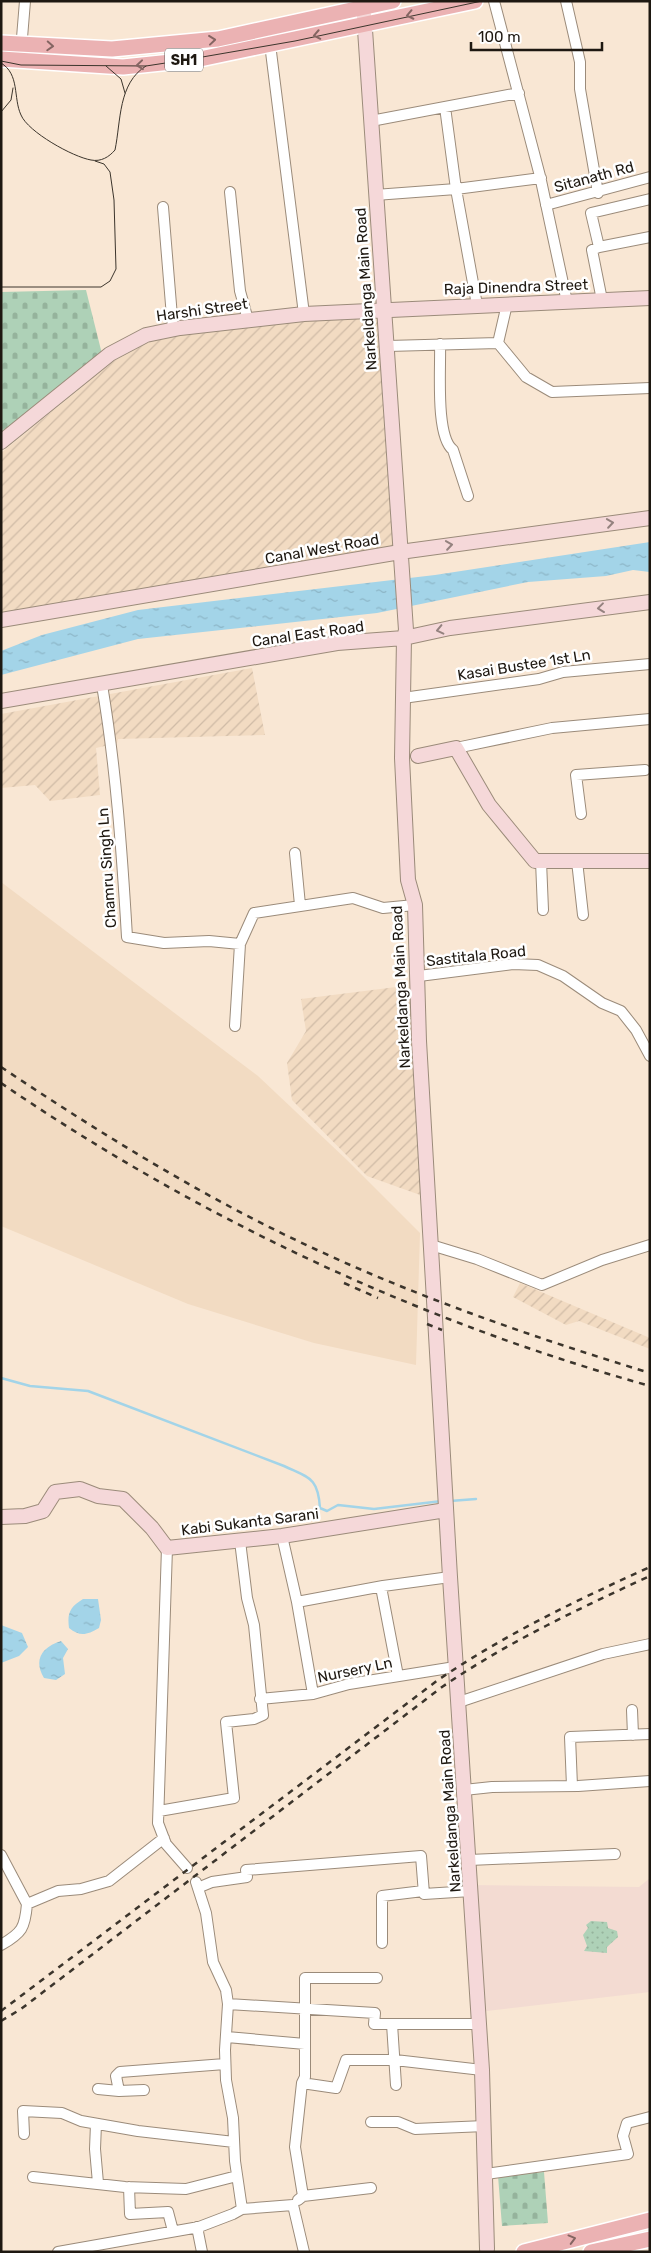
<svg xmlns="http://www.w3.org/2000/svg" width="651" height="2253" font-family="Rubik,sans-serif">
  <defs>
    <pattern id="industrial-furrows" width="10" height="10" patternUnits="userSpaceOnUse" patternTransform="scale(1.25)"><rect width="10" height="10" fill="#f2dbc2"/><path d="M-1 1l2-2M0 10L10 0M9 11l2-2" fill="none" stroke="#cfbba6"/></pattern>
    <pattern id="grass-dots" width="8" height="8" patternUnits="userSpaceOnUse" patternTransform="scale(1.25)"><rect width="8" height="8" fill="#aed1b7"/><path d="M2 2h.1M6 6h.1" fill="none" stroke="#95b39c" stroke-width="1.8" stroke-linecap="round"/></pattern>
    <pattern id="cemetery-stones" width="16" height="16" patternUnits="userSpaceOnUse" patternTransform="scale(1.25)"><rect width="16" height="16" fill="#aed1b7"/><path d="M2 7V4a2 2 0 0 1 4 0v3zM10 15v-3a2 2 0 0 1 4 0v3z" fill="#95b39c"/></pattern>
    <pattern id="water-ripples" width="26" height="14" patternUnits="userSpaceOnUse" patternTransform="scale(1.25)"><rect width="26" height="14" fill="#a3d4e8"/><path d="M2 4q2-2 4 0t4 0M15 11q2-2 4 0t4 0" fill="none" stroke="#8cb5c6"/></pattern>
  </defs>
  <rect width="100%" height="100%" fill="#f9e7d4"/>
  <path fill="#f2dbc2" d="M1,882L258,1076L347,1160L420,1233L416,1365L314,1343L188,1304L1,1226Z"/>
  <path fill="url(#industrial-furrows)" d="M379,315L396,547L1,616V453L114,361L147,343L180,333Z
    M252,668L265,735L118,739L117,743L96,748L100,795L50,801L35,785L1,788V714Z
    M412,985L423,1196L367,1176L292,1100L287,1063L306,1031L301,999Z
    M520,1283L650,1338V1349L579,1321L566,1325L513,1297Z"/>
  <path fill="#f3dbd2" d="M650,1878V1992L479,2012L467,1885L639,1887Z"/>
  <path fill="url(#grass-dots)" d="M591,1921L607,1922L608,1928L617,1931L618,1937L607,1947V1953L584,1951L587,1946L583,1935L588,1928L586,1925Z"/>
  <path fill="url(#cemetery-stones)" d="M86,290L102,354L2,435L1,292Z
    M544,2172L548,2223L502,2226L498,2176Z"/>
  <path fill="url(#water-ripples)" d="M650,542V572L633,570L606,576L528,582L377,613L138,639L1,675V651L42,635L138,610L435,575Z
    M83,1599H98L101,1620L99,1628C87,1635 80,1637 69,1628C67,1613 70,1607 83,1599Z
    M1,1625L22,1633L28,1647L19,1656L1,1663Z
    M61,1641L68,1649L63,1658L65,1674L56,1680L44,1678C33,1660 42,1647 61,1641Z"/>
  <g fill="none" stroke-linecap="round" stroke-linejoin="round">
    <path stroke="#a3d4e8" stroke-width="2.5" d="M1,1378L30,1386L88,1391L284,1466C309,1478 318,1477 320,1508L327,1511L338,1505L374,1509L442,1501
      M450,1501L476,1499"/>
    <g stroke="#9b8b7a" stroke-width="12">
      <path id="street" d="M494,1L540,176L567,302
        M566,1L580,62V89L598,193
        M270,44L304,314
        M21,50L25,1
        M445,107L456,189L477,305
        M371,121L519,93
        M230,192L240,291L248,320
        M375,195L456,189L541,178
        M650,199L591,213L599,247L650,237
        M546,205L650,177
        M163,207L173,329
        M599,247L592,250L602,300
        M507,304L498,343L526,377L552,392L650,388
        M440,344C441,367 435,436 453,450L468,496
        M388,346L498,343
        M102,685C116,768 122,852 127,937L164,943L209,941L240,944
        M403,698L539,679L563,672L650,664
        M456,748L552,728L650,719
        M581,814L576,775L645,770
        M295,853L300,905
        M541,861L543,910
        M577,861L583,915
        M419,976L513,964L538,965L563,976L602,1003L621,1011L636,1030L650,1056
        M235,1026L240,944L254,913L353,898L383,908L415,905
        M431,1245L477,1259L542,1285L602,1260L650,1245
        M282,1536L297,1602L313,1694
        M167,1548L158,1823L166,1844L187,1868
        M381,1587L398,1676
        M297,1602L383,1586L450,1577
        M260,1699L313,1694L349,1684L455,1667
        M459,1702L603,1654L650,1644
        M632,1710L633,1735
        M572,1786L570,1737L650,1734
        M464,1790L492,1787L578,1786L650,1781
        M159,1811L234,1798L226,1722L254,1719L263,1715L254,1625L247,1598L240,1541
        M1,1855L27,1904
        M469,1860L615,1854
        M196,1882L206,1913L213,1962L226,1990L228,2004L225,2050L226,2080L233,2118L235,2161L242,2209L293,2205L304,2252
        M200,1887L212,1882L247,1877L246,1870L421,1856L424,1894L471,1891
        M382,1943V1896L423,1891
        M1,1945C22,1933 25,1928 27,1904L58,1891L81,1889L109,1881L164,1838
        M228,2004L375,2013L374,2024H480
        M392,2024L396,2085
        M227,2037L305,2044
        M302,2083L336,2088L346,2060H395L482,2070
        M98,2089L119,2091
        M144,2090L119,2091L116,2076L120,2072L225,2064
        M371,2122H398L415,2129L485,2126
        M96,2124L95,2149L98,2183
        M24,2134L23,2111L62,2113L81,2121L138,2131L234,2142
        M486,2174L628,2154L623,2136L627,2123L650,2117
        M33,2177L125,2187L186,2189L237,2176
        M129,2187L130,2214L168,2212L173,2231
        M303,2196L295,2147L302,2083L305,2077V1978H377
        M298,2200L303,2196L371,2188
        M197,2227L202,2252
        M58,2252L199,2227L233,2214L242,2209"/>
    </g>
    <g stroke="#9b8b7a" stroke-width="16">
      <path id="secondary" d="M364,15L406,630L404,638L402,758L408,880L415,905L419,1041L450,1577L482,2070L487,2249
        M1,442L110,354L146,335L180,328L304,314L650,298
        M1,620L400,552L650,518
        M1,701L337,643L404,638L450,628L650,602
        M418,756L456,748L489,805L535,861H650
        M1,1517L25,1516L43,1511L55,1492L80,1489L98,1496L123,1499L152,1528L167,1548L282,1536L446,1510"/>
    </g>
    <g stroke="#fff" stroke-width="18">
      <path id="primary" d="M1,43L112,49L218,39L393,1
        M1,59L123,67L200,59L475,1
        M524,2252L650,2220
        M591,2252L650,2239"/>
    </g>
    <use href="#street" stroke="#fff" stroke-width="10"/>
    <use href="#secondary" stroke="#f5d8d9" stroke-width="14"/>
    <use href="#primary" stroke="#ebb2b3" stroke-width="15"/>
    <path stroke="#3c352c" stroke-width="1" d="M1,61L21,65L146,66L185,60L295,41L482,1
      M1,63C20,74 13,98 21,115C28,132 73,157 91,160C101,162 109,157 115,150C121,121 118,83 146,66
      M106,66L121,79L125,93
      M1,112L11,100L13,88
      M1,287H101L110,281L116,269L114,200L110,172L104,164L95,161"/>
    <path stroke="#3c352c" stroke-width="2.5" stroke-dasharray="6 6" stroke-linecap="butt" d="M1,1067C103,1135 206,1199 317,1250C425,1300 536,1338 650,1373
      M1,1083C200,1219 418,1321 650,1386
      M344,1283L378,1298
      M427,1324L442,1330
      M1,2011L438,1680C506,1634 575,1601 650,1567
      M1,2021L21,2009L442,1687C508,1642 578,1609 650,1576"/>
  </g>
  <defs><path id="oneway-chevron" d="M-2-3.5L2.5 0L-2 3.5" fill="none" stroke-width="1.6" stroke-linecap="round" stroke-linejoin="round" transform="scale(1.25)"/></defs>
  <g stroke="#846562">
    <use href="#oneway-chevron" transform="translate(410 15) rotate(168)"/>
    <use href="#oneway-chevron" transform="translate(317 35) rotate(169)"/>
    <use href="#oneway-chevron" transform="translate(212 40) rotate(-6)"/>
    <use href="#oneway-chevron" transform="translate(50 46) rotate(3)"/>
    <use href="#oneway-chevron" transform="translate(140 65) rotate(174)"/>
    <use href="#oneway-chevron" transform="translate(572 2239) rotate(-15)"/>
  </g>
  <g stroke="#94827f">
    <use href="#oneway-chevron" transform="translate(610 523) rotate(-8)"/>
    <use href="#oneway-chevron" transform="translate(449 545) rotate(-8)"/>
    <use href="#oneway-chevron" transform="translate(601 608) rotate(173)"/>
    <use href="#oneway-chevron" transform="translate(440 630) rotate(167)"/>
  </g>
  <g text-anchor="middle" stroke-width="5" stroke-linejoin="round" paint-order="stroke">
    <rect fill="#fff" stroke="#625d58" stroke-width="1" x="165" y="48.5" width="38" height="23" rx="4"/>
    <g font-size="14" font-weight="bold" fill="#1e1811">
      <text x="184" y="65">SH1</text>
    </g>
    <g font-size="15" fill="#1e1811" stroke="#fff">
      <text transform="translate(594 177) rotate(-15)" y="5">Sitanath Rd</text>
      <text transform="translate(516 287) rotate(-2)" y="5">Raja Dinendra Street</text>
      <text transform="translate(366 289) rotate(-94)" y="5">Narkeldanga Main Road</text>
      <text transform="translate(202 310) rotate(-8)" y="5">Harshi Street</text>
      <text transform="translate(322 549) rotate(-10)" y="5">Canal West Road</text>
      <text transform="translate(308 634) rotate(-8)" y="5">Canal East Road</text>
      <text transform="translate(524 665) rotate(-9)" y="5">Kasai Bustee 1st Ln</text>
      <text transform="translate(107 868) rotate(-94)" y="5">Chamru Singh Ln</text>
      <text transform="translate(476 956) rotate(-6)" y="5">Sastitala Road</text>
      <text transform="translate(401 987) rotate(-93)" y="5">Narkeldanga Main Road</text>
      <text transform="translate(250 1522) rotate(-7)" y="5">Kabi Sukanta Sarani</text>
      <text transform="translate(355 1670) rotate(-12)" y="5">Nursery Ln</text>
      <text transform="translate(450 1811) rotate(-94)" y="5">Narkeldanga Main Road</text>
    </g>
  </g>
  <rect width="651" height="2253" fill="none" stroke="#1e1811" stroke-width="5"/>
  <path d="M471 42v8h131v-8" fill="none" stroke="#1e1811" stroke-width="2.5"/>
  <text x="478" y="42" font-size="15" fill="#1e1811" stroke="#ffffff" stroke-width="4" paint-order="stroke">100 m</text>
</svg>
